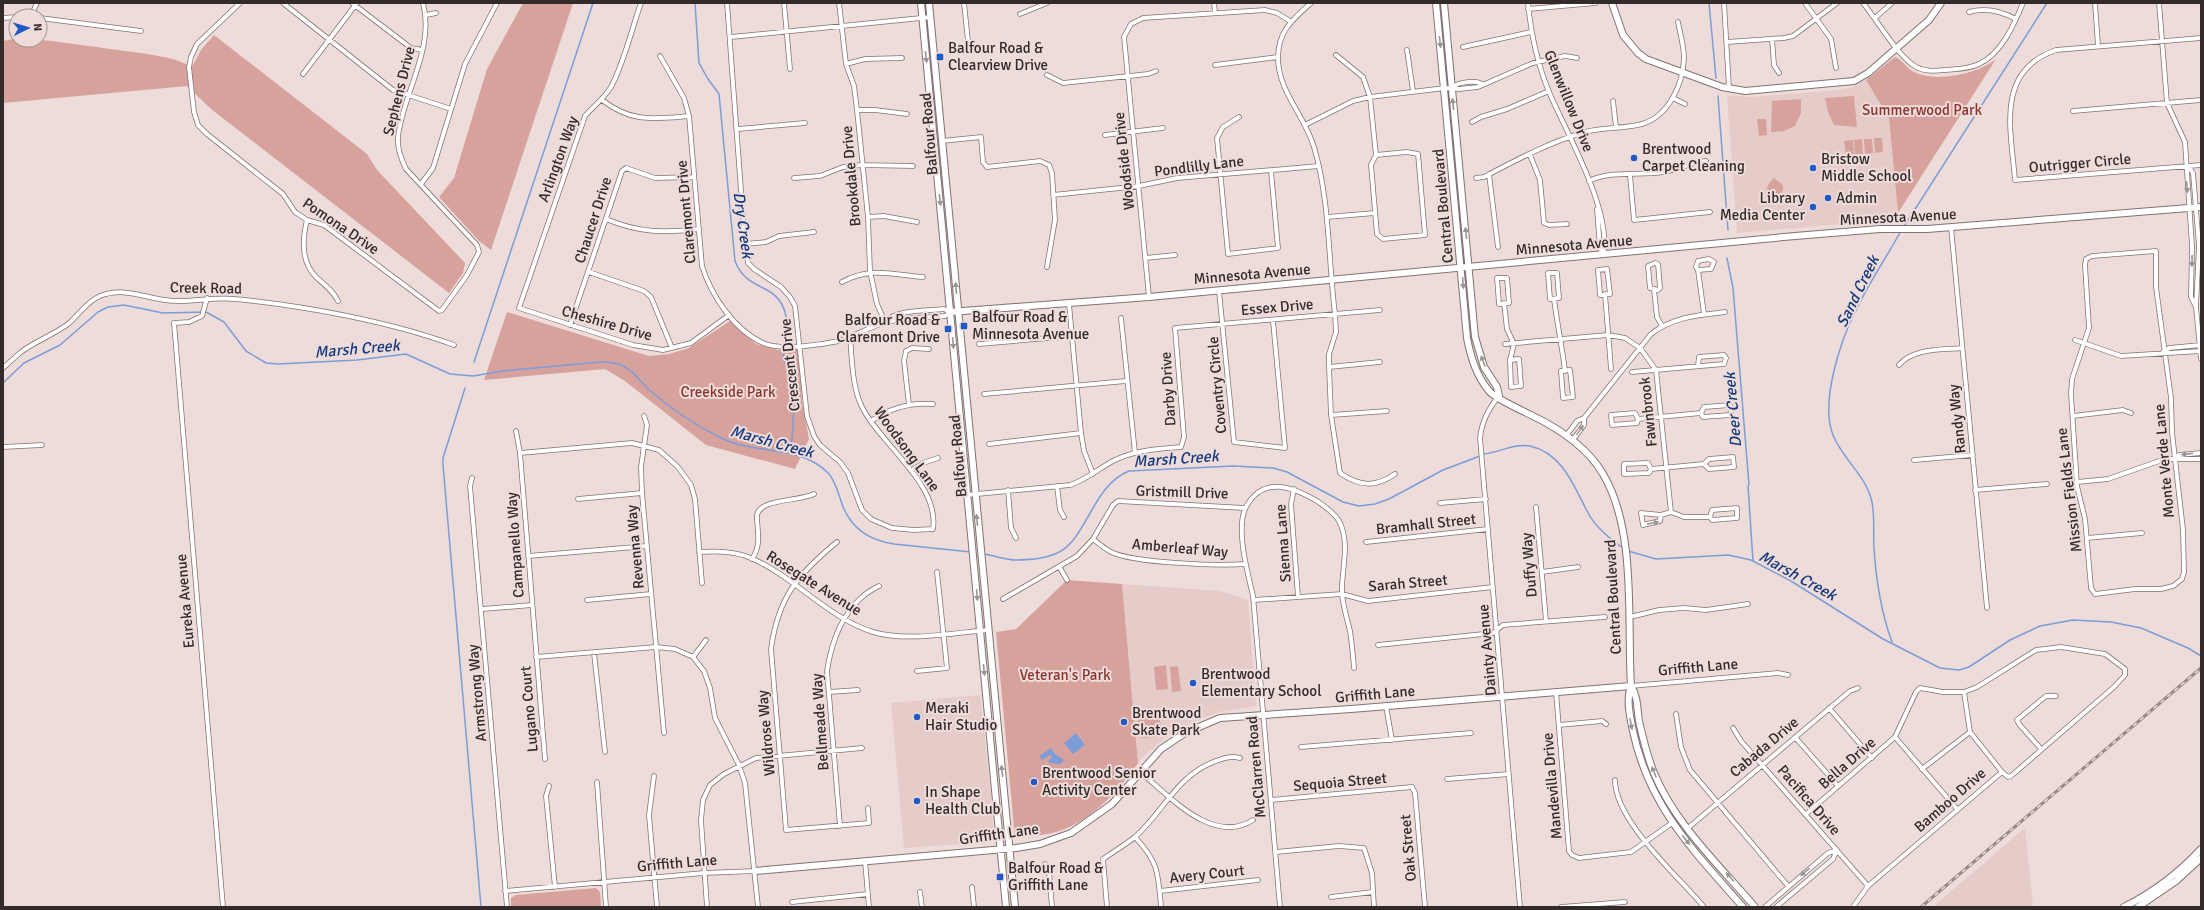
<svg xmlns="http://www.w3.org/2000/svg" width="2204" height="910" font-family="Signika,sans-serif">
  <rect width="100%" height="100%" fill="#eddcda"/>
  <path fill="#e5ccc9" d="M1866,80L1889,118L1898,213L1892,222L1878,221L1737,233L1727,95L1751,97L1837,90L1850,88Z
    M1122,584L1220,591L1248,600L1256,706L1218,712L1194,722L1171,734L1147,753L1138,763Z
    M980,695L991,795L994,839L990,842L904,848L891,703Z
    M2025,828L2033,907H1933Z"/>
  <path fill="#d7a29c" d="M523,3H573L491,250L479,241L439,197L454,178L487,69Z
    M214,35L367,154L377,170L465,263L463,273L449,293L211,109L187,86L3,103V41C31,35 66,44 97,47C122,51 148,53 173,59C180,61 185,65 193,65L201,50Z
    M1895,57C1902,59 1907,69 1914,72C1936,83 1978,74 1996,59L1898,213L1889,118L1866,80Z
    M1854,96L1857,127L1834,125L1828,112L1825,98Z
    M1801,99V113L1795,126L1784,131L1771,132L1772,101Z
    M1757,119H1766L1767,135L1759,136Z
    M1874,138H1882L1883,152L1875,153Z
    M1862,139L1863,154L1855,155L1854,140Z
    M1864,139H1872L1873,153L1865,154Z
    M1853,140L1854,155H1846L1844,141Z
    M1774,178L1783,185V190L1777,199C1765,192 1764,187 1774,178Z
    M507,312L649,356L669,354L689,348L730,321L756,344L778,350L799,348L802,402L809,439L795,469L706,445L625,381L605,369L484,380Z
    M1067,580L1122,584L1138,763C1118,792 1087,825 1052,833C1040,836 1027,836 1015,838L996,632L1016,629Z
    M1166,665L1168,689L1156,690L1154,667Z
    M1178,666L1181,691L1172,692L1170,667Z
    M1137,712H1149L1159,717L1163,736L1142,738L1139,736Z
    M596,888L600,892L601,907H511V898L516,895Z"/>
  <path fill="#7c9dd7" d="M1076,733L1085,745L1073,754L1064,743Z
    M1051,748L1055,754L1064,760L1061,764L1050,763L1048,761L1052,757L1050,755L1042,760L1039,756Z"/>
  <g fill="none" stroke-linecap="round" stroke-linejoin="round">
    <path stroke="#7c9dd7" stroke-width="1.5" d="M695,3L699,63L708,79L719,94L735,261C741,277 751,282 765,289C794,303 787,333 783,358C800,386 792,423 791,455
      M1709,3L1716,78
      M1718,96L1728,230
      M1903,228L2047,3
      M1727,258L1733,288L1749,485L1748,486L1753,561
      M474,362L593,3
      M3,383L24,363L60,345L98,312L108,307L124,305L163,313L206,312L224,322L246,351L266,363L278,364L357,360L406,354L450,374L473,376L503,371L600,362C607,362 614,362 621,365C633,370 639,380 648,389C670,408 695,425 721,438C755,455 801,444 829,474C835,481 838,492 841,501C849,527 867,540 894,544L971,552
      M465,388L443,458V465L481,907
      M1483,454C1498,453 1514,443 1530,446C1562,453 1574,486 1587,511C1595,527 1609,538 1623,548
      M1628,551L1656,559L1728,555L1751,560L1791,581L1883,639L1940,668L1959,670L1969,667L2010,640L2040,626L2073,620L2111,622L2141,628L2188,648L2201,656
      M983,554C994,555 1005,560 1016,560C1029,560 1043,559 1055,554C1087,542 1091,486 1129,471L1233,466L1273,468L1287,472L1343,502L1359,506L1375,504L1389,499L1443,470L1480,456
      M1892,642C1881,612 1876,580 1874,548C1873,532 1875,518 1872,502C1866,475 1843,460 1833,435C1820,403 1840,342 1855,312C1868,284 1886,258 1901,231"/>
    <g stroke="#817371" stroke-width="5.5">
      <path id="street" d="M240,3L197,44L191,57L189,67L194,112L198,125L207,134L283,194L295,212L307,220L324,225L439,311L442,310L467,275L479,252L477,245L406,169C401,159 397,149 398,137C403,93 435,49 423,3
        M283,3L393,90L451,109
        M352,3L411,48L422,50
        M641,3C632,28 625,59 613,83C607,97 595,104 585,116L519,308L633,345L663,350L691,343L729,315
        M727,3L745,244L748,263L754,269L781,287L790,297L795,306L807,416L814,436L820,445L840,462L848,473L862,510L871,519L892,528L914,530L933,529C940,484 880,444 862,407C852,387 852,359 850,337
        M784,3L790,69
        M839,3L846,64L854,86L857,110L868,217L870,271L877,304L885,322
        M964,3L968,41L973,51
        M1214,3L1215,13
        M1311,3C1292,20 1278,31 1278,58C1278,91 1305,116 1314,147C1330,201 1328,258 1335,314L1336,332L1329,354V367L1331,415L1340,473C1359,486 1375,488 1395,474
        M1528,3C1531,34 1537,63 1549,92C1566,132 1613,212 1603,255
        M1724,3L1729,88
        M1805,3L1831,39L1836,68
        M1863,3C1877,20 1896,53 1913,65C1923,72 1934,71 1946,70C1957,69 1969,69 1979,64C2001,54 2014,25 2023,3
        M2095,3L2098,46
        M2159,3L2167,103L2185,142L2192,246L2191,297L2196,307
        M1528,9L1596,3
        M1969,12C1986,7 2001,11 2016,19
        M1020,14L1047,3
        M426,15L436,13
        M31,16L37,3
        M3,18L16,17
        M40,18L141,31
        M1875,18L1892,3
        M731,37L931,17
        M2201,38L2056,50C1995,71 2011,130 2015,180L2201,165
        M1772,39L1774,65L1779,73
        M1727,42L1784,38L1793,36L1837,3
        M1463,47L1531,32
        M1407,50L1413,91
        M1336,55L1363,77L1370,97L1376,155L1371,165L1377,234L1383,239L1425,235L1418,154L1407,152L1376,155
        M660,56L684,98L689,116L702,266C711,295 734,330 763,343C780,351 820,345 839,341C854,336 868,328 884,323C902,317 926,318 945,316L950,312L944,309C927,311 897,309 885,322
        M846,64L865,59L902,58
        M1215,65L1278,57
        M303,74L357,3
        M1047,75L1063,83L1148,74L1156,71
        M1452,87C1460,82 1473,80 1483,84
        M1673,98L1685,104
        M602,100C632,123 653,119 689,116
        M1613,101L1616,127
        M857,110H875L907,114
        M2073,111L2201,100
        M1239,117L1223,127L1217,138L1228,254L1278,248L1271,171
        M1472,122L1481,117L1507,109L1549,91
        M1305,125L1353,101L1370,97L1445,88L1459,89L1478,87L1533,63L1565,56L1577,58
        M738,129L805,123
        M1105,135L1163,128
        M942,141L981,137L983,162L987,167L1040,161L1049,165L1052,173L1055,220L1047,267
        M1530,155L1540,180L1544,223L1549,225L1567,224
        M2188,166L2193,173L2199,246L2196,307L2201,359
        M1489,174L1498,247
        M1630,175L1634,220L1710,212
        M794,178L820,176L843,167L862,165L913,166
        M1476,178L1484,177C1516,160 1550,142 1585,132C1603,127 1623,129 1642,124C1669,116 1683,84 1684,58C1684,46 1680,33 1678,22
        M1589,181C1611,170 1639,176 1663,172C1678,170 1691,162 1706,161
        M421,184L433,168L465,64L497,3
        M1053,195L1139,186L1177,178L1319,166
        M1597,209L1600,248L1603,255
        M868,217L884,216L917,222
        M1327,217L1375,213
        M606,219C640,233 663,233 699,229
        M307,220C302,240 301,263 317,278C326,286 333,291 338,301
        M1951,227L1987,608
        M745,244L766,242L779,236L814,232
        M2156,251V287L2171,398L2172,432L2183,530L2184,572L2182,579L2173,586L2161,589H2135L2095,594L2091,588L2085,519L2077,486L2071,394L2072,379L2089,328L2085,265L2086,259L2092,256Z
        M1145,258L1175,255
        M1709,259L1714,262L1711,269L1698,270L1696,267L1698,261Z
        M1655,263L1658,264L1660,288L1658,290L1650,288L1648,266Z
        M1607,269L1610,294L1600,295L1598,270Z
        M1698,270L1704,314
        M589,272L644,291L651,297L672,348
        M1548,273H1557L1559,298L1550,299Z
        M1497,278H1507L1509,303L1499,304Z
        M842,282C872,266 892,275 923,277
        M1654,290L1657,317L1662,326
        M1219,291L1234,442L1285,448L1273,321
        M1605,294L1611,369
        M1149,297L1124,37L1131,24L1143,18L1265,10L1277,13L1290,21
        M207,298L202,316L189,322L174,323L223,907
        M1554,299C1557,323 1562,346 1565,371
        M1504,303L1507,329L1514,344L1510,360L1511,387L1521,386L1519,359L1510,360
        M1069,304L1081,433L1084,451L1093,474
        M1121,318L1135,453
        M570,325L622,171L626,168L655,178L694,177
        M2075,340L2121,356L2201,351
        M979,344L1072,336
        M1505,344L1608,335L1625,338L1640,348L1656,370L1671,512
        M2163,352L2169,348L2201,345
        M1899,365C1913,348 1941,350 1962,348
        M1329,367L1380,362
        M3,368C9,363 15,357 21,352C36,341 53,335 68,324C79,315 86,302 100,296C123,287 143,297 165,300C188,304 211,296 235,299C305,306 388,321 454,345
        M1570,370L1573,397L1563,398L1561,371Z
        M1632,372L1724,364L1726,358L1724,355L1699,357L1698,366
        M984,394L1126,381
        M1498,397C1488,410 1482,421 1480,438L1520,907
        M909,405L904,361L906,351L912,348L929,349
        M1730,405L1731,415L1703,417L1701,413L1704,407Z
        M1331,415L1387,411
        M644,416L647,425L641,467L642,493L664,733
        M2073,416L2123,410L2131,413
        M1638,419L1635,413L1611,415L1612,425L1637,423L1638,419L1701,413
        M871,421C890,408 909,402 933,404
        M516,431L520,453L545,759
        M1566,436L1577,421L1584,418L1651,334C1673,317 1698,315 1725,312
        M1572,441L1584,425V418
        M989,444L1081,433
        M3,447L42,445
        M520,453L632,443L659,450L678,467L691,485L695,499L702,583
        M2174,458L2179,455L2201,453
        M1914,460L1973,455
        M1651,469L1648,463L1624,464V474L1649,473L1651,469L1704,464L1709,459L1733,457L1734,467L1709,469L1704,464
        M911,471L923,463L938,458
        M472,478L470,486L507,907
        M2077,482L2108,479L2165,459H2201
        M1057,486L1060,510L1064,517
        M1294,489L1291,504L1298,597
        M1008,490L1011,528L1016,538
        M1975,490L2047,484
        M967,495L1070,485C1086,480 1098,469 1113,461C1134,450 1158,449 1181,447L1184,437L1175,328L1380,310
        M578,499L642,493
        M1440,503L1486,499
        M1536,507L1546,621
        M1661,515L1660,521L1643,525L1641,513L1661,515L1671,512L1684,517H1710L1712,520L1737,518V508L1712,510L1710,517
        M2087,538L2142,533
        M1093,539C1098,543 1104,548 1111,552C1133,563 1219,566 1245,564
        M837,542C798,574 778,597 771,649L786,830L869,823L868,808
        M1366,542L1488,529
        M699,552C717,551 736,551 753,559C796,578 828,618 873,632C906,642 954,633 988,630
        M528,556L647,546
        M752,559C761,546 758,534 757,519C754,498 798,502 814,494
        M1060,568L1067,580
        M1542,572L1578,567
        M1003,599L1077,556L1093,539L1113,505L1118,501L1245,508
        M587,600L651,594
        M1254,600L1342,594L1368,601L1493,587
        M482,609L532,605
        M1630,617L1659,610L1684,608L1706,610L1748,604
        M1378,645L1493,633L1503,625L1605,617
        M594,653L605,752
        M536,657L656,647L675,649L693,657L704,671L710,688L715,718L739,765L745,783L758,907
        M693,657L706,640
        M917,671L947,668L937,572
        M1631,686L1778,673L1788,675
        M829,692L858,690
        M1556,692L1569,851L1572,855L1579,858L1631,852L1672,823
        M1964,692L1977,687L2036,650L2061,647L2105,654L2125,669V675L2114,687L2011,776L2008,777L2002,772
        M1386,706L1392,740
        M1829,708L1872,758
        M1676,714L1681,747L1690,770L1788,886
        M1559,725L1602,721L1606,724
        M1733,728L1741,741L1868,886
        M1795,737L1838,786
        M1895,737L1957,809
        M1301,747L1471,733
        M2041,749L2019,724L2017,720L2046,696H2056
        M1922,769L1970,732
        M1140,772C1169,795 1212,846 1253,820
        M654,776L649,815L657,907
        M1447,779L1509,774
        M1615,780C1615,821 1678,876 1704,907
        M597,782L606,907
        M549,786L546,796L555,887
        M1271,800L1412,787L1415,793L1425,907
        M1806,814L1895,737L1916,692L1920,688L1943,692H1964L1970,732L2002,772L1868,886L1853,907
        M840,826L827,671C831,645 841,616 861,598C866,593 873,589 879,586
        M1688,828L1850,691L1858,688
        M1135,837C1159,863 1158,873 1161,907
        M1276,852L1339,846L1364,848L1372,873L1374,907
        M865,861L869,907
        M1045,864L1049,872L1052,907
        M972,887L974,907
        M505,891L704,873L755,871
        M1160,891L1258,880
        M920,892L922,907
        M1331,897L1373,892
        M792,902L868,894
        M707,907L701,820L703,800L710,785L724,774L756,758L862,748
        M1107,907L1103,859C1113,852 1125,845 1135,837C1163,812 1176,778 1211,763C1221,759 1230,755 1240,758
        M1280,907L1253,596C1248,574 1235,528 1246,507C1263,475 1293,487 1317,501C1324,506 1335,513 1339,521C1351,544 1341,570 1342,593C1343,607 1347,618 1350,631C1352,643 1353,656 1354,668
        M1561,907L1625,902
        M1765,907L1828,853L1837,850
        M1776,907L1833,859L1837,850"/>
    </g>
    <g stroke="#817371" stroke-width="8">
      <path id="secondary" d="M921,3L1006,907
        M929,3L1015,907
        M1436,3L1467,338C1471,358 1476,375 1489,391C1496,399 1521,410 1531,415C1558,428 1588,448 1603,474C1637,531 1627,622 1631,686C1626,700 1630,716 1633,731C1649,807 1694,851 1743,907
        M1444,3L1475,337L1484,367L1497,387L1499,396
        M1612,3L1623,35L1638,53L1646,59L1722,87L1745,91L1854,81L1868,73L1929,20L1941,3
        M950,312L1149,297L1795,236L1880,229H1927L2201,207
        M1631,686C1638,697 1637,708 1639,721C1643,739 1647,756 1654,773C1675,824 1720,866 1755,907
        M755,871L1016,848L1040,844L1071,833L1112,804L1161,749L1185,733L1220,718L1351,709L1631,686
        M2124,907C2154,892 2178,874 2201,849
        M2138,907L2176,881L2201,858"/>
    </g>
    <use href="#street" stroke="#fff" stroke-width="4"/>
    <use href="#secondary" stroke="#fff" stroke-width="6"/>
    <g stroke="#958987" stroke-width="3">
      <path id="rail" d="M1921,907L2201,668"/>
    </g>
    <use href="#rail" stroke="#eddcda" stroke-width="1.5" stroke-dasharray="4.5" stroke-linecap="butt"/>
  </g>
  <defs><path id="oneway-solid" d="M-6-.8H1V-3.2L6.5 0L1 3.2V.8H-6Z"/></defs>
  <g fill="#989594">
    <use href="#oneway-solid" transform="translate(1440 42) rotate(84)"/>
    <use href="#oneway-solid" transform="translate(926 57) rotate(84)"/>
    <use href="#oneway-solid" transform="translate(1453 104) rotate(-96)"/>
    <use href="#oneway-solid" transform="translate(2187 187) rotate(84)"/>
    <use href="#oneway-solid" transform="translate(940 200) rotate(84)"/>
    <use href="#oneway-solid" transform="translate(1466 233) rotate(-96)"/>
    <use href="#oneway-solid" transform="translate(2192 261) rotate(91)"/>
    <use href="#oneway-solid" transform="translate(1463 283) rotate(86)"/>
    <use href="#oneway-solid" transform="translate(956 288) rotate(-95)"/>
    <use href="#oneway-solid" transform="translate(953 343) rotate(85)"/>
    <use href="#oneway-solid" transform="translate(1483 361) rotate(-110)"/>
    <use href="#oneway-solid" transform="translate(1580 430) rotate(-54)"/>
    <use href="#oneway-solid" transform="translate(2187 454) rotate(174)"/>
    <use href="#oneway-solid" transform="translate(977 520) rotate(-95)"/>
    <use href="#oneway-solid" transform="translate(1653 523) rotate(-11)"/>
    <use href="#oneway-solid" transform="translate(977 595) rotate(85)"/>
    <use href="#oneway-solid" transform="translate(984 670) rotate(85)"/>
    <use href="#oneway-solid" transform="translate(1631 724) rotate(79)"/>
    <use href="#oneway-solid" transform="translate(1002 771) rotate(-96)"/>
    <use href="#oneway-solid" transform="translate(1654 772) rotate(-112)"/>
    <use href="#oneway-solid" transform="translate(1686 840) rotate(51)"/>
    <use href="#oneway-solid" transform="translate(1805 872) rotate(140)"/>
    <use href="#oneway-solid" transform="translate(1730 877) rotate(-131)"/>
  </g>
  <g fill="#2159c6" stroke="#eddcda" stroke-width="1.5">
    <rect x="936" y="53" width="8" height="8" rx="2"/>
    <circle cx="1634" cy="158" r="4"/>
    <circle cx="1813" cy="168" r="4"/>
    <circle cx="1828" cy="198" r="4"/>
    <circle cx="1813" cy="207" r="4"/>
    <rect x="960" y="322" width="8" height="8" rx="2"/>
    <rect x="944" y="325" width="8" height="8" rx="2"/>
    <circle cx="1193" cy="683" r="4"/>
    <circle cx="917" cy="717" r="4"/>
    <circle cx="1124" cy="722" r="4"/>
    <circle cx="1034" cy="782" r="4"/>
    <circle cx="917" cy="801" r="4"/>
    <rect x="996" y="873" width="8" height="8" rx="2"/>
  </g>
  <g text-anchor="middle" stroke-width="4" stroke-linejoin="round" paint-order="stroke">
    <g font-size="15" fill="#322b2a" stroke="#eddcda" text-anchor="start">
      <text x="948" y="53">Balfour Road &amp;<tspan x="948" dy="17">Clearview Drive</tspan></text>
      <text x="1642" y="154">Brentwood<tspan x="1642" dy="17">Carpet Cleaning</tspan></text>
      <text x="1821" y="164">Bristow<tspan x="1821" dy="17">Middle School</tspan></text>
      <text x="1805" y="203" text-anchor="end">Library<tspan x="1805" dy="17">Media Center</tspan></text>
      <text x="1836" y="203">Admin</text>
      <text x="972" y="322">Balfour Road &amp;<tspan x="972" dy="17">Minnesota Avenue</tspan></text>
      <text x="940" y="325" text-anchor="end">Balfour Road &amp;<tspan x="940" dy="17">Claremont Drive</tspan></text>
      <text x="1201" y="679">Brentwood<tspan x="1201" dy="17">Elementary School</tspan></text>
      <text x="925" y="713">Meraki<tspan x="925" dy="17">Hair Studio</tspan></text>
      <text x="1132" y="718">Brentwood<tspan x="1132" dy="17">Skate Park</tspan></text>
      <text x="1042" y="778">Brentwood Senior<tspan x="1042" dy="17">Activity Center</tspan></text>
      <text x="925" y="797">In Shape<tspan x="925" dy="17">Health Club</tspan></text>
      <text x="1008" y="873">Balfour Road &amp;<tspan x="1008" dy="17">Griffith Lane</tspan></text>
    </g>
    <g font-size="15" fill="#322b2a" stroke="#eddcda">
      <text transform="translate(399 91) rotate(-76)" y="5">Sephens Drive</text>
      <text transform="translate(1569 101) rotate(68)" y="5">Glenwillow Drive</text>
      <text transform="translate(929 134) rotate(-95)" y="5">Balfour Road</text>
      <text transform="translate(558 159) rotate(-70)" y="5">Arlington Way</text>
      <text transform="translate(1124 161) rotate(-96)" y="5">Woodside Drive</text>
      <text transform="translate(2080 163) rotate(-5)" y="5">Outrigger Circle</text>
      <text transform="translate(1199 166) rotate(-7)" y="5">Pondlilly Lane</text>
      <text transform="translate(851 176) rotate(-95)" y="5">Brookdale Drive</text>
      <text transform="translate(1443 206) rotate(-95)" y="5">Central Boulevard</text>
      <text transform="translate(686 212) rotate(-95)" y="5">Claremont Drive</text>
      <text transform="translate(1898 217) rotate(-3)" y="5">Minnesota Avenue</text>
      <text transform="translate(593 220) rotate(-72)" y="5">Chaucer Drive</text>
      <text transform="translate(341 226) rotate(34)" y="5">Pomona Drive</text>
      <text transform="translate(1574 245) rotate(-5)" y="5">Minnesota Avenue</text>
      <text transform="translate(1252 274) rotate(-5)" y="5">Minnesota Avenue</text>
      <text transform="translate(206 288) rotate(1)" y="5">Creek Road</text>
      <text transform="translate(1277 307) rotate(-5)" y="5">Essex Drive</text>
      <text transform="translate(607 323) rotate(16)" y="5">Cheshire Drive</text>
      <text transform="translate(790 365) rotate(-96)" y="5">Crescent Drive</text>
      <text transform="translate(1217 385) rotate(-95)" y="5">Coventry Circle</text>
      <text transform="translate(1168 389) rotate(-94)" y="5">Darby Drive</text>
      <text transform="translate(1648 412) rotate(-96)" y="5">Fawnbrook</text>
      <text transform="translate(1957 419) rotate(-96)" y="5">Randy Way</text>
      <text transform="translate(907 449) rotate(54)" y="5">Woodsong Lane</text>
      <text transform="translate(958 456) rotate(-95)" y="5">Balfour Road</text>
      <text transform="translate(2164 461) rotate(-95)" y="5">Monte Verde Lane</text>
      <text transform="translate(2069 490) rotate(-97)" y="5">Mission Fields Lane</text>
      <text transform="translate(1182 492) rotate(2)" y="5">Gristmill Drive</text>
      <text transform="translate(1426 524) rotate(-6)" y="5">Bramhall Street</text>
      <text transform="translate(1283 543) rotate(-94)" y="5">Sienna Lane</text>
      <text transform="translate(515 545) rotate(-94)" y="5">Campanello Way</text>
      <text transform="translate(635 547) rotate(-95)" y="5">Revenna Way</text>
      <text transform="translate(1180 548) rotate(5)" y="5">Amberleaf Way</text>
      <text transform="translate(1529 565) rotate(-95)" y="5">Duffy Way</text>
      <text transform="translate(814 583) rotate(32)" y="5">Rosegate Avenue</text>
      <text transform="translate(1408 583) rotate(-5)" y="5">Sarah Street</text>
      <text transform="translate(1613 597) rotate(-93)" y="5">Central Boulevard</text>
      <text transform="translate(185 601) rotate(-95)" y="5">Eureka Avenue</text>
      <text transform="translate(1487 650) rotate(-95)" y="5">Dainty Avenue</text>
      <text transform="translate(1698 667) rotate(-5)" y="5">Griffith Lane</text>
      <text transform="translate(477 693) rotate(-95)" y="5">Armstrong Way</text>
      <text transform="translate(1375 694) rotate(-5)" y="5">Griffith Lane</text>
      <text transform="translate(529 709) rotate(-95)" y="5">Lugano Court</text>
      <text transform="translate(820 722) rotate(-94)" y="5">Bellmeade Way</text>
      <text transform="translate(766 733) rotate(-95)" y="5">Wildrose Way</text>
      <text transform="translate(1764 747) rotate(-40)" y="5">Cabada Drive</text>
      <text transform="translate(1847 763) rotate(-41)" y="5">Bella Drive</text>
      <text transform="translate(1256 767) rotate(-95)" y="5">McClarren Road</text>
      <text transform="translate(1340 782) rotate(-5)" y="5">Sequoia Street</text>
      <text transform="translate(1552 786) rotate(-95)" y="5">Mandevilla Drive</text>
      <text transform="translate(1809 800) rotate(49)" y="5">Pacifica Drive</text>
      <text transform="translate(1950 800) rotate(-41)" y="5">Bamboo Drive</text>
      <text transform="translate(999 834) rotate(-8)" y="5">Griffith Lane</text>
      <text transform="translate(1408 848) rotate(-95)" y="5">Oak Street</text>
      <text transform="translate(677 863) rotate(-5)" y="5">Griffith Lane</text>
      <text transform="translate(1207 874) rotate(-6)" y="5">Avery Court</text>
    </g>
    <g font-size="15" fill="#8d332e" stroke="#eddcda">
      <text x="1922" y="115">Summerwood Park</text>
      <text x="728" y="397">Creekside Park</text>
      <text x="1065" y="680">Veteran's Park</text>
    </g>
    <g font-size="16" font-style="italic" fill="#163a7f" stroke="#eddcda">
      <text transform="translate(744 225) rotate(82)" y="6">Dry Creek</text>
      <text transform="translate(1857 291) rotate(-64)" y="6">Sand Creek</text>
      <text transform="translate(357 348) rotate(-5)" y="6">Marsh Creek</text>
      <text transform="translate(1732 410) rotate(-95)" y="6">Deer Creek</text>
      <text transform="translate(772 441) rotate(15)" y="6">Marsh Creek</text>
      <text transform="translate(1176 458) rotate(-4)" y="6">Marsh Creek</text>
      <text transform="translate(1798 575) rotate(29)" y="6">Marsh Creek</text>
    </g>
  </g>
  <rect width="2204" height="910" fill="none" stroke="#322b2a" stroke-width="8"/>
  <g transform="translate(28 28) rotate(85)"><circle r="19" fill="#eddcda" stroke="#a29594"/>
  <path d="M0-3L7 15L0 10L-7 15Z" fill="#2159c6"/>
  <text y="-6" font-size="11" font-weight="bold" text-anchor="middle" fill="#322b2a">N</text>
  </g>
</svg>
